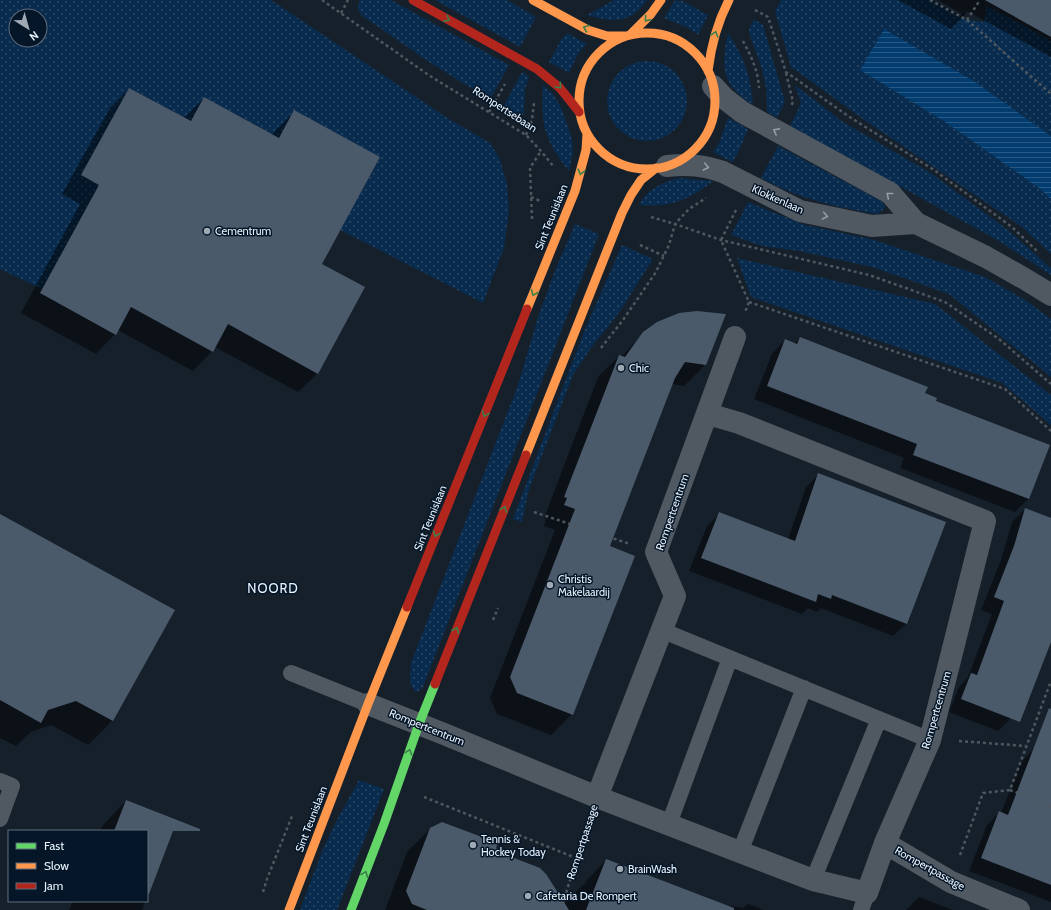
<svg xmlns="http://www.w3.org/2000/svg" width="1051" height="910" font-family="Cabin,sans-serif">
  <defs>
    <pattern id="grass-dots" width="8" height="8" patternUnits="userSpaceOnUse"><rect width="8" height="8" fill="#092b4d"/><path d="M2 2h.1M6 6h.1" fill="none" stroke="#2d4a68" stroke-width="1.8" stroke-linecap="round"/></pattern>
    <pattern id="water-rules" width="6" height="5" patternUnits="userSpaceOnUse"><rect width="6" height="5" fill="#033c6f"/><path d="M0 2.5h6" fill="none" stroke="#285984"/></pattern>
  </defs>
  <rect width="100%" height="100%" fill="#16202b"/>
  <path fill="url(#grass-dots)" fill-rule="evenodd" d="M0,0H271L449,119L490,143L500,159L507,184L509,211L504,248L483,303L340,230L380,157L294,111L279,138L204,97L191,121L129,88L81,175L110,190L85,210L42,289L0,269ZM16,16H40V40H16Z
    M360,0H391L509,65L490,100L429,62L361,15C358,10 357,6 360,0Z
    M435,0H507L536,17L520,47Z
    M614,0H647C630,25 613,22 587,15Z
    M675,0L683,1L708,15L698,35L688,28L664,18Z
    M781,0H931L964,19L984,22L987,6L1021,24L1051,41V136L974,81L884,29L860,70L948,124L1039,188L1051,199V254L1022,227L870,124L791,67L775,12Z
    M754,19L763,25L785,102L777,118L767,112L766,88L762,69L750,36L749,29Z
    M567,33L587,44L579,52L569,73L549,62L561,40Z
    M728,33C744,57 751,76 753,105C721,84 721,68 728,33Z
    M607 101a40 40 0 1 1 80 0a40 40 0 1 1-80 0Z
    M522,72L529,76L525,90L524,113L520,117L503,107Z
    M543,85L553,94L562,109L572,139L573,153L569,171C545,142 540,123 543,85Z
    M795,85L843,122L931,173L1008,230L1051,268V275L999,241L790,126L801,103Z
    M728,118L748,129L738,153L732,162L713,152L719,143Z
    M778,146L881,201L885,206L884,209L877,214C855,210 832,206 810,199C793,194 777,186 761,178Z
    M680,178L713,181C690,200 668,208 639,205C648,189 663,181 680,178Z
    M748,202L805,225L875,240L985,277L1027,301L1051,319V377L949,294L872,267L799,251L762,246L731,235Z
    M575,224L599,234L423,687L419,691L416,692C407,685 411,673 411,663L518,385L538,317L556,268Z
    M622,245L653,259L619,313L591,348L573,375L529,489L522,522L513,519L585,329Z
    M737,258L935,304L1051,395V425L1002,383L751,297Z
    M359,780L384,789L337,910H300L322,851L338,818Z"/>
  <path fill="url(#water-rules)" d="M884,29L974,81L1051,136V199L1039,188L948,124L860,70Z"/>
  <path fill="#0007" d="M898,0H933L961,16V13L937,0H1051V57L967,11L964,16L951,29Z
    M129,89L184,118L204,98L272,135L275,131L294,112L321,265L318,373L298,392L215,347L212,351L193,371L118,330L115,334L96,354L21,313L80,204L62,194L110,108Z
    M644,333L705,365L684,386L672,384L609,547L572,714L551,735L497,714L490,698L555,530L544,526L546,519L544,518L598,377L619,356L621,357Z
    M800,338L935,402L1048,446L1028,499L1015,512L900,468L904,458L754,399L772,354L785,340L794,344Z
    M819,474L906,624L893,636L821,608L817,612L808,608L802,614L689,571L707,526L720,513L788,539L806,487Z
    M1025,509L1051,519V609L1011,718L998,731L949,712L959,687L968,677L992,614L981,610L1001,560L1012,522Z
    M0,515L173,611L112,721L88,745L51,725L31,732L16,746L0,738Z
    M1051,729V902L969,871L987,825L999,813H1001L1021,763Z
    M126,801L176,821L147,896V831H100L102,826Z
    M430,829L495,849L508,856L545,910H385L407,852Z
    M606,860L720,904L743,908L748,904L764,910H562L564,903L584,884H585L587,880Z
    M919,897L953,910H906Z
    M73,901H145L142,910H69Z"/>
  <path fill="#4b5a6b" d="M985,0H1051V37Z
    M129,88L191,121L204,97L279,138L294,110L380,157L322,264L365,287L318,374L228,324L213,352L131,307L116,335L40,293L99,185L81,175Z
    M697,311L726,314L706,365L685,362L675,378L610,546L635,556L573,715L517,693L510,677L575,509L564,505L567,498L564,497L619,355L625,357L643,332L657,322L679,313Z
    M800,337L928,387L925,393L937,398L936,401L1050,445L1029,499L913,455L917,444L767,386L785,339L797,344Z
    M818,473L946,522L907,624L832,595L831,599L818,594L816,602L701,558L719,512L795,541Z
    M1025,508L1051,518V642L1020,722L961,699L971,673L977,675L1004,601L994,597L1014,546Z
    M0,514L175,610L113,721L76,701L48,710L41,723L0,700Z
    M1049,708L1051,709V885L981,858L999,811L1008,815Z
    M126,800L200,829V831H173L149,894L147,893V831H114Z
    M442,822L498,843L496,848L510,854L509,856L540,868L546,874L569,910H427L412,904L406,891L430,828Z
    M606,859L734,908V910H586Z"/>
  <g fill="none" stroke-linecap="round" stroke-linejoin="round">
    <path stroke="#4e5760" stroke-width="2.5" stroke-dasharray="3 3" stroke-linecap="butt" d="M322,0L430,76L526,135L541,151L553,166
      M930,0L967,20L1051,94
      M755,10L768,17L786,72L848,116L934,170L1012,227L1039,253
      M341,13L348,0
      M967,20L980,0
      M743,41C751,56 758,70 759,88
      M786,73L793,102L791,106
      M489,112L505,84
      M526,135L532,120L534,103
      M531,197L540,201
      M736,210L721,240L749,302L745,312
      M651,217L675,224L721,240L869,275L945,302L999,339L1051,384
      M532,219L530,168L541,151
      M640,245L664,256
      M749,302L1005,389L1051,431
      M601,348L623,320L656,272L669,245L675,224L689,209L706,198
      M534,512L630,544
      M493,620L498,608
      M959,741L1026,746
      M1010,790L1051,806
      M424,797L576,858
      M960,855L983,793L1010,790L1051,681
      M263,892L267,879L292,816
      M561,910L587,824"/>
    <path stroke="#505862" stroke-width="16" d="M661,630L930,740
      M291,673L368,704
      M0,781L12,786L0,819
      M669,824L730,658
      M740,852L804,688
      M813,880L879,719
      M861,910L867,893"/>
    <path stroke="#505862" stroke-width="22" d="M713,86L724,98L742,112L890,193L916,223L986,257L1025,279L1051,295
      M667,166C688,164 703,165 723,172L800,211L872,226L916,223
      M368,704L444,734L597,797L813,880L867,893L885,843L930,740L985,521L739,423L708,414
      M597,797L675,596L656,552L735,337
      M885,843L951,882L1019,910"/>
    <path stroke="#63d668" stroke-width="9" d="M351,910L384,824L419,724L435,684"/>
    <path stroke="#ff974d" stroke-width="9" d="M533,0L588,30L607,36H624
      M579 101a68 68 0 1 1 136 0a68 68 0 1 1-136 0Z
      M630,35L651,14L661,0
      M708,71C711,46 717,23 729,0
      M527,309L575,191L586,150L587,134
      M526,455L622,213L631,195L641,180L656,168
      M289,910L368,704L407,607"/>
    <path stroke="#b3261e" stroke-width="9" d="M413,0L537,69L560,88L579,112
      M407,607L527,309
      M435,684L526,455"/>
  </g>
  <defs><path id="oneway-chevron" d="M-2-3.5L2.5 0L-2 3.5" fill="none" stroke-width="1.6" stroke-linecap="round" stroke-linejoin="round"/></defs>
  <g stroke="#39804b">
    <use href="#oneway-chevron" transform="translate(447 19) rotate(29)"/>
    <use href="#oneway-chevron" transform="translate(647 19) rotate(131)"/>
    <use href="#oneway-chevron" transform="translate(586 28) rotate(-157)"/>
    <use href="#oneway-chevron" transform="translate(715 34) rotate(-72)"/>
    <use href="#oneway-chevron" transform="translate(559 86) rotate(47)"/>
    <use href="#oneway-chevron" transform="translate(581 172) rotate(105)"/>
    <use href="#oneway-chevron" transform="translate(534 293) rotate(112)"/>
    <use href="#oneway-chevron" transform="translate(485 414) rotate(112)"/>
    <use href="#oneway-chevron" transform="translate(504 509) rotate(-68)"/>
    <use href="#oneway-chevron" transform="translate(436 534) rotate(112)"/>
    <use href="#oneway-chevron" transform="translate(456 630) rotate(-68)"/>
    <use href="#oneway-chevron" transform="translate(409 752) rotate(-71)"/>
    <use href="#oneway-chevron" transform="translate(365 874) rotate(-68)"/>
  </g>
  <g stroke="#959ea8">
    <use href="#oneway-chevron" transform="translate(776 131) rotate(-152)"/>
    <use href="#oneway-chevron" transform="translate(706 167) rotate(12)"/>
    <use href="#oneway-chevron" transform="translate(889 195) rotate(-141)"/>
    <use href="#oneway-chevron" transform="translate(825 216) rotate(12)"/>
  </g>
  <g fill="#9fa9b4" stroke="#051628" stroke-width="1.5">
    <circle cx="207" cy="231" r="4"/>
    <circle cx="621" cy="368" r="4"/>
    <circle cx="550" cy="585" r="4"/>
    <circle cx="473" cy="845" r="4"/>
    <circle cx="620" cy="869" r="4"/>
    <circle cx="528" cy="896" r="4"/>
  </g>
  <g text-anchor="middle" stroke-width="3" stroke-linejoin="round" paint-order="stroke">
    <g font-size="11" fill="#e9f3fd" stroke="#051628">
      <text transform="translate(505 109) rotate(33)" y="4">Rompertsebaan</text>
      <text transform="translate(778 199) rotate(24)" y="4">Klokkenlaan</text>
      <text transform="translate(551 217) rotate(-68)" y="4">Sint Teunislaan</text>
      <text transform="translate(672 512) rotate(-71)" y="4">Rompertcentrum</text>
      <text transform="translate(430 518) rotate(-68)" y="4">Sint Teunislaan</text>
      <text transform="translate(936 710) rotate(-74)" y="4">Rompertcentrum</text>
      <text transform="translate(427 727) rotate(22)" y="4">Rompertcentrum</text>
      <text transform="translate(311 819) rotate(-69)" y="4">Sint Teunislaan</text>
      <text transform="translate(582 842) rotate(-72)" y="4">Rompertpassage</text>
      <text transform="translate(930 868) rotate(29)" y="4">Rompertpassage</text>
    </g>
    <g font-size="11" fill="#e9f3fd" stroke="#051628" text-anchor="start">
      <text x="215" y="235">Cementrum</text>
      <text x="629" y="372">Chic</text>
      <text x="558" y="583">Christis<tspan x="558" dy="13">Makelaardij</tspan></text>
      <text x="481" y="843">Tennis &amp;<tspan x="481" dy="13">Hockey Today</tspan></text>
      <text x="628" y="873">BrainWash</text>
      <text x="536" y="900">Cafetaria De Rompert</text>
    </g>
    <g font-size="13" letter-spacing="1" fill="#e9f3fd" stroke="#051628">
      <text x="273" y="593">NOORD</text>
    </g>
  </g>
  <rect x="8" y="830" width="140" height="72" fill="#051628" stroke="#606e7d"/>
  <rect x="16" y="843" width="20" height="6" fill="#63d668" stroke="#606e7d"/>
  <text x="44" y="850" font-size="12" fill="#e9f3fd">Fast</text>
  <rect x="16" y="863" width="20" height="6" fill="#ff974d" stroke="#606e7d"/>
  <text x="44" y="870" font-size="12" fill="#e9f3fd">Slow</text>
  <rect x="16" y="883" width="20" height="6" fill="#b3261e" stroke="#606e7d"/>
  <text x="44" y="890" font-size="12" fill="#e9f3fd">Jam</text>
  <g transform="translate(28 28) rotate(143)"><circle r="19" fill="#051628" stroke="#606e7d"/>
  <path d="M0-3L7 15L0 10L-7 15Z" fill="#9fa9b4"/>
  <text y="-6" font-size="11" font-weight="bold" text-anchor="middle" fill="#e9f3fd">N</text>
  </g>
</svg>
